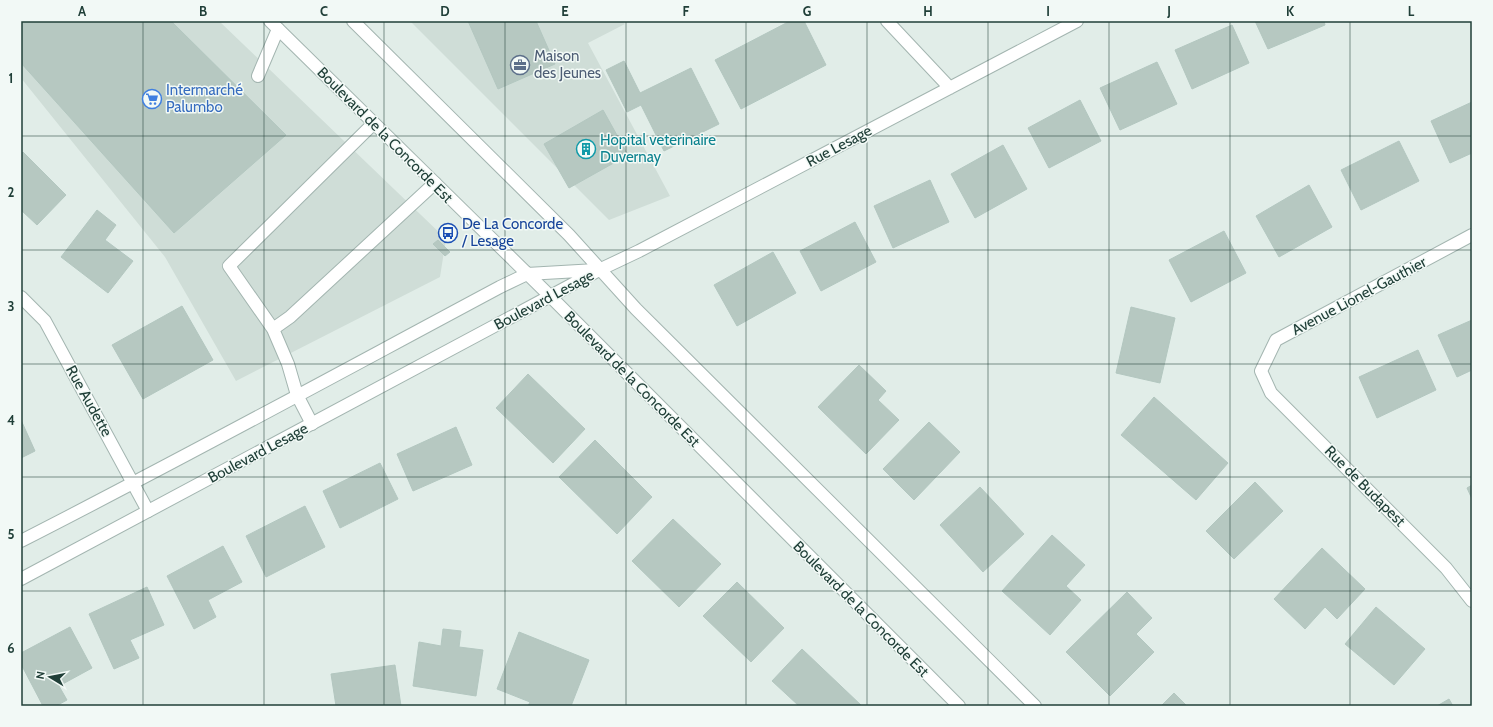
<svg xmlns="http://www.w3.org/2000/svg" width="1493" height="727" font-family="Cabin,sans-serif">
  <rect width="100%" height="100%" fill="#e1ede8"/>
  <path fill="#cfddd7" d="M21,21H219L446,239L440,277L236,381L165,257L21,78Z
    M410,21H622L625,24L588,43L670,196L609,220Z"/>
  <path fill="#b6c8c1" stroke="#b3c7c0" d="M21,21H171L286,135L174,233L21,63Z
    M468,21H536L555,64L498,89Z
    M790,21H804L826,65L741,109L715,60Z
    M1255,21H1324L1325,25L1268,49Z
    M1232,25L1249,63L1192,89L1175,50Z
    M624,61L640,93L691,68L719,124L664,151L641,105L627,112L606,70Z
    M1157,62L1177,104L1120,130L1100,88Z
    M1080,100L1101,141L1049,168L1028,128Z
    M1472,102V153L1450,163L1431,121Z
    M603,110L628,155L569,188L544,144Z
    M1399,141L1419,181L1361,210L1341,170Z
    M1003,145L1027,189L975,218L951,174Z
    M23,152L66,195L37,225L21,210V154Z
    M930,180L949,222L893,248L874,206Z
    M1309,185L1332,227L1279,257L1256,216Z
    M97,210L116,225L105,240L133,261L108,293L61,257Z
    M855,222L876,262L821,291L800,251Z
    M1224,231L1246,273L1191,302L1169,260Z
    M438,240L450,252L445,256L433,244Z
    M773,252L796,293L737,326L714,285Z
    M182,306L213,360L143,399L112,345Z
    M1131,307L1175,318L1160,383L1116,373Z
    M1472,320V370L1457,377L1438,335Z
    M1418,350L1436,390L1377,418L1359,377Z
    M859,365L886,391L878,400L899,420L866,454L818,407Z
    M528,374L585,429L553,463L496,408Z
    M1154,397L1228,463L1196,500L1121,435Z
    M21,420L35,451L21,458Z
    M929,422L960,452L914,500L883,469Z
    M456,427L472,465L413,491L397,454Z
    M595,440L652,497L617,534L559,477Z
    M380,463L398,499L340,528L323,491Z
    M1255,482L1283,511L1234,559L1206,531Z
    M1472,485V499L1467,488Z
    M980,487L1024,534L983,572L940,525Z
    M305,506L325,547L266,577L246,536Z
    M673,519L721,564L679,607L632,561Z
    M1052,535L1085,565L1066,586L1081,600L1050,635L1002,591Z
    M223,546L242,582L208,600L216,617L194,629L167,576Z
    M1322,548L1365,589L1337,619L1325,607L1305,629L1274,599Z
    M737,582L784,628L751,662L703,616Z
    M147,587L164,625L130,640L139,658L114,669L89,614Z
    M1127,592L1152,618L1136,634L1154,652L1110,696L1066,652Z
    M1376,607L1425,649L1394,685L1345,644Z
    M70,627L92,668L59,686L67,700L56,706H43L21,664V653Z
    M443,629L461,631L459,647L483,650L476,696L413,686L419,642L441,646Z
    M519,632L589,660L571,706H528L530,702L497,689Z
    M802,649L862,706H799L772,681Z
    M395,665L401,706H336L331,674Z
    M1174,693L1187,706H1161Z
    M1449,699L1453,706H1437Z"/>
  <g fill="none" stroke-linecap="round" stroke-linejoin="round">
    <g stroke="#a3b5b0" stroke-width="14">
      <path id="service" d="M258,76L278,29
        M273,329L290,317L435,183
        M312,424L297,395L288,364L273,329L229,266L373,124"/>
    </g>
    <g stroke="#a3b5b0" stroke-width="14">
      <path id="minor" d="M887,21L950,88
        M1472,235L1276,340L1261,371L1271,393L1446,568L1472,601
        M601,269L639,251L1077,21
        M21,297L45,321L148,511"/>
    </g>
    <g stroke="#a3b5b0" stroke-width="14">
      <path id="tertiary" d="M270,21L550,296L959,706
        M353,21L569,235L636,309L1035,706
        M21,541C182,459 341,372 500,287L527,274L596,270
        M21,579L601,269"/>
    </g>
    <use href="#service" stroke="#fff" stroke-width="12"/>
    <use href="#minor" stroke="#fff" stroke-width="12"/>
    <use href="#tertiary" stroke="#fff" stroke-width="12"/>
  </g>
  <path fill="none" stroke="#203f38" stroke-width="1" stroke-opacity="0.55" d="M143,21V706M264,21V706M384,21V706M505,21V706M626,21V706M746,21V706M867,21V706M988,21V706M1109,21V706M1230,21V706M1350,21V706M21,136H1472M21,250H1472M21,364H1472M21,477H1472M21,591H1472"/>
  <defs>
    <g id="office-ring" transform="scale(1)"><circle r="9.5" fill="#f2f9f6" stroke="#5c6f8a" stroke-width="1.5"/><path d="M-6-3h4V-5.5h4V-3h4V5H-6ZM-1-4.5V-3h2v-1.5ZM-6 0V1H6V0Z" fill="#5c6f8a"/></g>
    <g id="supermarket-ring" transform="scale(1)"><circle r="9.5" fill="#f2f9f6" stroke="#3f7fe0" stroke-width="1.5"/><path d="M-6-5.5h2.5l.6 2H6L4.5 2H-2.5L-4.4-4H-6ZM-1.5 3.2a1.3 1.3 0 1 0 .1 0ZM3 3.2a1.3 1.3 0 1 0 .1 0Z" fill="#3f7fe0"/></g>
    <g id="building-ring" transform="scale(1)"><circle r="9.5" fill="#f2f9f6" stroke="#0f9aa8" stroke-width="1.5"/><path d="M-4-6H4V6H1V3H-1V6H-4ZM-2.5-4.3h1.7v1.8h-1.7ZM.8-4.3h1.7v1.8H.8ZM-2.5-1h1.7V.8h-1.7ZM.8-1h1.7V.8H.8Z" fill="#0f9aa8"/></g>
    <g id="bus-ring" transform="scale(1)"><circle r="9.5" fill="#f2f9f6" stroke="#1a4fb4" stroke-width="1.5"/><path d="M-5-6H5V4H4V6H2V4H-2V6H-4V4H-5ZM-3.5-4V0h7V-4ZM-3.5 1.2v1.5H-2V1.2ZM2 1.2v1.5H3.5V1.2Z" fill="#1a4fb4"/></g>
  </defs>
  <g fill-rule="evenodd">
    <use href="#office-ring" x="520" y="65"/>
    <use href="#supermarket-ring" x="152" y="99"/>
    <use href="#building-ring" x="586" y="149"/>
    <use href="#bus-ring" x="448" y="233"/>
  </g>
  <g text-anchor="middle" stroke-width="3" stroke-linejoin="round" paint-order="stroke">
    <g font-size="15" fill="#4e5e75" stroke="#f2f9f6" text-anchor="start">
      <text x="534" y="61">Maison<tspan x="534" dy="17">des Jeunes</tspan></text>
    </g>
    <g font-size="15" fill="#366cbe" stroke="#f2f9f6" text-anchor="start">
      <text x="166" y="95">Intermarché<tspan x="166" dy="17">Palumbo</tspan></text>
    </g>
    <g font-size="15" fill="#203f38" stroke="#f2f9f6">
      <text transform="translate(385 135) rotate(45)" y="5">Boulevard de la Concorde Est</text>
      <text transform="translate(839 146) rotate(-28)" y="5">Rue Lesage</text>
      <text transform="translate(1359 296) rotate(-28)" y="5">Avenue Lionel-Gauthier</text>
      <text transform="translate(544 300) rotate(-28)" y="5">Boulevard Lesage</text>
      <text transform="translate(632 379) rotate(45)" y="5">Boulevard de la Concorde Est</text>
      <text transform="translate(89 401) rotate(61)" y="5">Rue Audette</text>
      <text transform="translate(258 453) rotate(-28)" y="5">Boulevard Lesage</text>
      <text transform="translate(1365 486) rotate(45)" y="5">Rue de Budapest</text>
      <text transform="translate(861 609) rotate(45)" y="5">Boulevard de la Concorde Est</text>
    </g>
    <g font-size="15" fill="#0d838f" stroke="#f2f9f6" text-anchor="start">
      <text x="600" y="145">Hopital veterinaire<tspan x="600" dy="17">Duvernay</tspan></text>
    </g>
    <g font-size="15" fill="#164399" stroke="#f2f9f6" text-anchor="start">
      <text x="462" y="229">De La Concorde<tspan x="462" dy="17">/ Lesage</tspan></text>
    </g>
  </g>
  <rect width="1493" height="727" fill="none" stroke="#f2f9f6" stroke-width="44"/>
  <g transform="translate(50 677) rotate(280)" stroke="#f2f9f6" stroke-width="3" paint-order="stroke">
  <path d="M0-3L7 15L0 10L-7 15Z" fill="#203f38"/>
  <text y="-6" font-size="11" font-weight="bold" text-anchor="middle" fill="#203f38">N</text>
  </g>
  <rect x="22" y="22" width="1449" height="683" fill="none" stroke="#203f38" stroke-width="1.5"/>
  <g font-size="13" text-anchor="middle" font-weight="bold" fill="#203f38">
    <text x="82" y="16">A</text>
    <text x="203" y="16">B</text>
    <text x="324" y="16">C</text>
    <text x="445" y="16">D</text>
    <text x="565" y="16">E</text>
    <text x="686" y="16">F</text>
    <text x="807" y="16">G</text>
    <text x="928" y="16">H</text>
    <text x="1048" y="16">I</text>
    <text x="1169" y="16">J</text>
    <text x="1290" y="16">K</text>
    <text x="1411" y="16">L</text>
    <text x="11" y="83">1</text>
    <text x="11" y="197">2</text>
    <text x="11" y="311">3</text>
    <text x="11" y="425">4</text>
    <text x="11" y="539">5</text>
    <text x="11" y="653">6</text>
  </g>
</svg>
